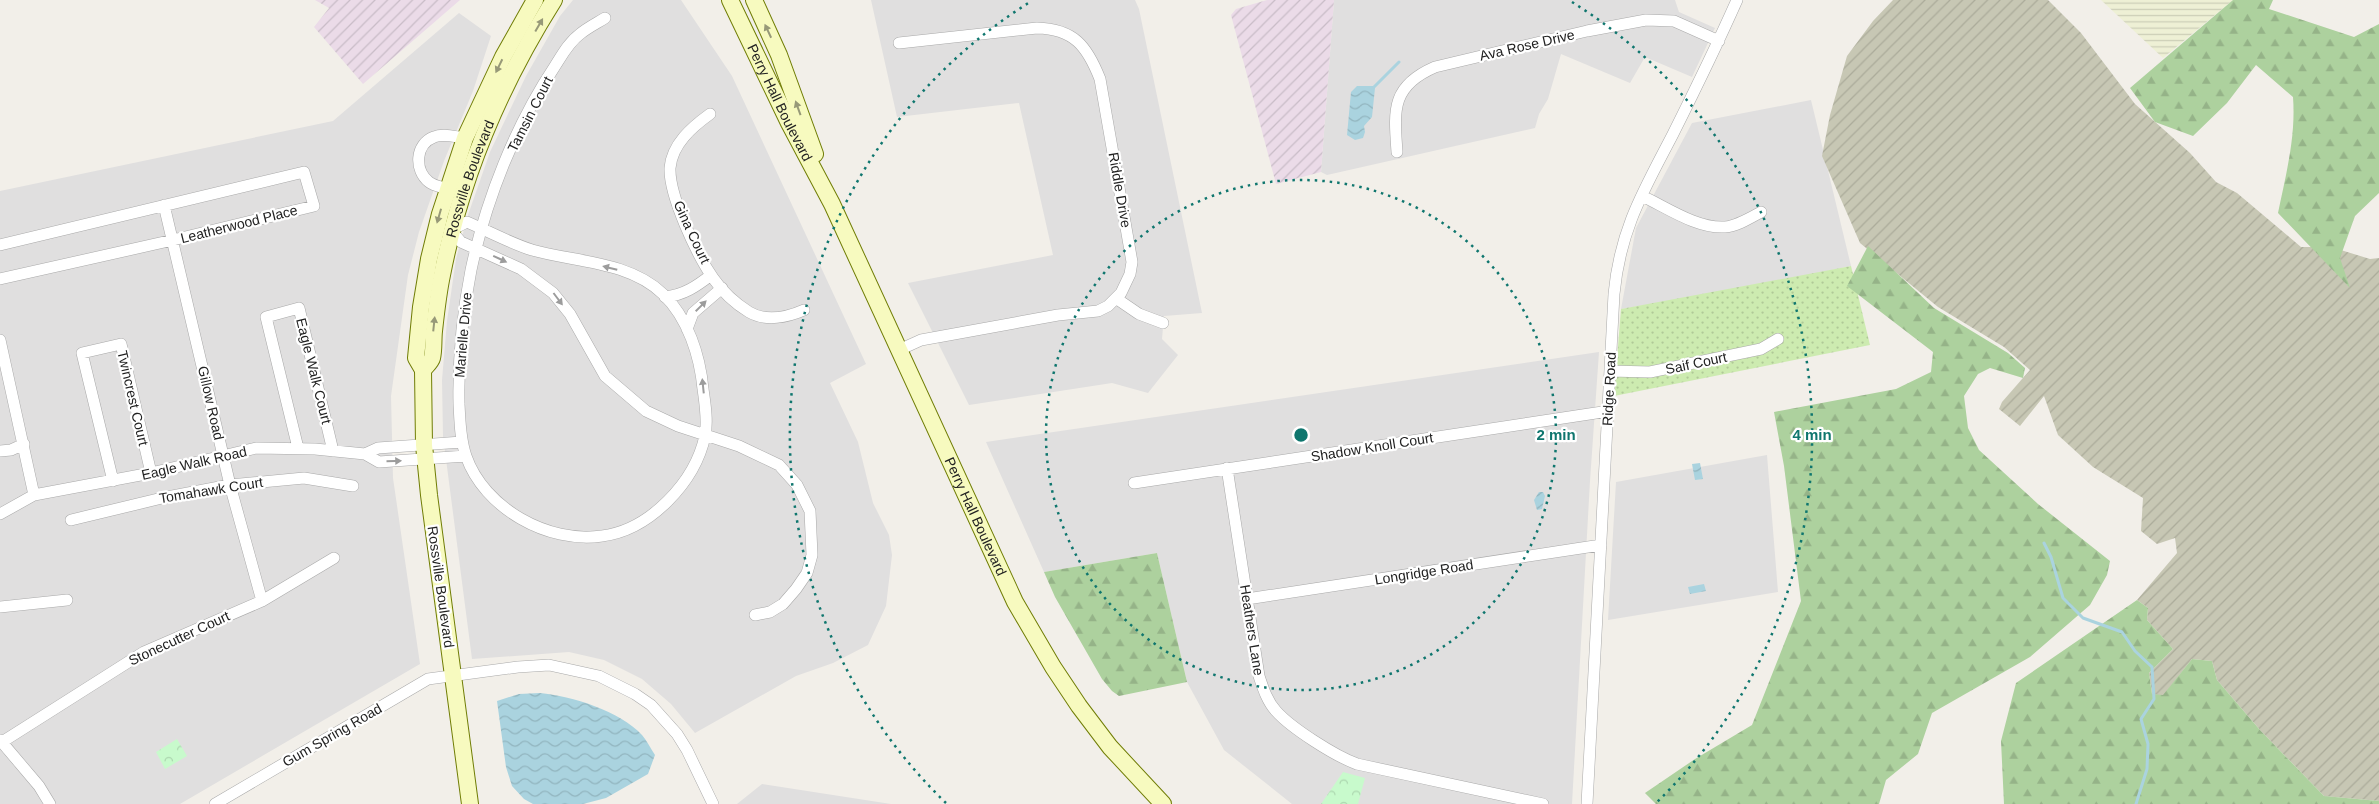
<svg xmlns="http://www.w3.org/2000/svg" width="2379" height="804" font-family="Arial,sans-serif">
  <defs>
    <pattern id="industrial-furrows" width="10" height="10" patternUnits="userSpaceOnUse" patternTransform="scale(1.25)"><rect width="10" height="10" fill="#ebdbe8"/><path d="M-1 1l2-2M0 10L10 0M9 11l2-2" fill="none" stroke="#c9bcc7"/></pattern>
    <pattern id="construction-furrows" width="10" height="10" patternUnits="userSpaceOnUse" patternTransform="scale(1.25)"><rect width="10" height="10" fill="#c7c7b4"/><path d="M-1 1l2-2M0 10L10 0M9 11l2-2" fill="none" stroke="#abab9a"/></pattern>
    <pattern id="farmland-rules" width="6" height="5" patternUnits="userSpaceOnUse" patternTransform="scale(1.25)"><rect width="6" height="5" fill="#eef0d5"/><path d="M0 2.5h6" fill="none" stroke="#ccceb7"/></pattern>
    <pattern id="grass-dots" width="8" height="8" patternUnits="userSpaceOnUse" patternTransform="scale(1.25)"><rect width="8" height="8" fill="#cdebb0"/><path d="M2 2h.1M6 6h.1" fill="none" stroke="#b0c997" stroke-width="1.8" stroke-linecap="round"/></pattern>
    <pattern id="forest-firs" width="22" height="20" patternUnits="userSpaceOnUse" patternTransform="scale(1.25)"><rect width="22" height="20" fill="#add19e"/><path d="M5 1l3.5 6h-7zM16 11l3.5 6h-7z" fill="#95b388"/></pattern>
    <pattern id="park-crowns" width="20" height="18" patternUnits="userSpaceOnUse" patternTransform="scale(1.25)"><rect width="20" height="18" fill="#c8facc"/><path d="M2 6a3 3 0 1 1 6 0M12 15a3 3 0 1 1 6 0" fill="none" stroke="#acd6af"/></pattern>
    <pattern id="water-waves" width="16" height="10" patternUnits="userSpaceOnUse" patternTransform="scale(1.25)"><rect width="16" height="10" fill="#aad3df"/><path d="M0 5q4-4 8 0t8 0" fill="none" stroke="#92b5bf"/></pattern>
  </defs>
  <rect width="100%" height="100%" fill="#f2efe9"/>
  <path fill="#e0dfdf" d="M573,0H681L732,76L866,364L830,383L858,442L873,503L889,535L892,555L886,606L868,645L833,663L796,676L695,733L671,704L642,679L604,660L569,652L472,659L443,436L442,380L447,321L456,259L468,215L490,152L526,76L560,16Z
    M871,0H1135L1139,9L1202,313L1164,316L1162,339L1178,355L1148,393L1112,383L969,405L908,283L1053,255L1019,103L897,117Z
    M1334,0H1675L1679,12L1715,28L1692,77L1645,57L1630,83L1561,54L1548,99L1539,114L1535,128L1327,175L1321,172Z
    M459,13L491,36L473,91L444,161L419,232L408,275L391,396L393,478L420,664L180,804H0V191L333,121Z
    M1811,100L1851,266L1727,292L1621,309L1636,228L1692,123Z
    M1599,352L1590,481L1572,804H1292L1224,750L1187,682L1157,553L1044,572L986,442Z
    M1767,455L1778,592L1608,620L1616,482Z
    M762,784L891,804H737Z"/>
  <path fill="url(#industrial-furrows)" d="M315,0H460L363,84L314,27L329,8Z
    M1267,0H1334L1321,172L1276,184L1231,15L1236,9Z"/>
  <path fill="url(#construction-furrows)" d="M1893,0H2048L2081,33L2135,104L2190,153L2216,182L2237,193L2301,247H2331L2370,259L2379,258V801L2324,796L2260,730L2217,680L2212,661L2192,659L2163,696L2152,694L2149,673L2173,649L2147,620L2148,608L2137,600L2177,553L2175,538L2157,544L2141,531L2143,498L2093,467L2058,435L2044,396L2020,426L1999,409L2002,402L2030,370L2004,347L1938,307L1860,243L1822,156L1830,115L1847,56L1873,21Z"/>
  <path fill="url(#farmland-rules)" d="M2101,0H2233L2163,58Z"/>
  <path fill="url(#grass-dots)" d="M1851,266L1870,345L1614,396L1621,309Z"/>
  <path fill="url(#forest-firs)" d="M2233,0H2273L2269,9L2354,37L2379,24V193L2355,216L2340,258L2350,288L2278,213C2286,174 2296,137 2293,97L2256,65L2227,103L2193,136L2155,122L2130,88Z
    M1868,246L1934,308L2008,353L2025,368L2023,378L1990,368L1978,374L1964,396L1968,428L1979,450L2038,504L2110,561L2107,575L2090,605L2030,657L1932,713L1918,754L1886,780L1879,804H1656L1645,793L1695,759L1752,725L1801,601L1784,466L1774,412L1896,389L1931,372L1933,352L1847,286Z
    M1157,553L1187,682L1119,696L1112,691L1102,679L1055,597L1044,572Z
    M2137,600L2148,608L2147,620L2173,649L2149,673L2152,694L2163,695L2192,659L2212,661L2217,680L2260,730L2324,796L2379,801V804H2004L2001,741L2016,683Z"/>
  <path fill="url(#park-crowns)" d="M177,739L187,756L165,769L156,752Z
    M1343,772L1365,778L1358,804H1321Z"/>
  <path fill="url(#water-waves)" d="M1357,86H1373L1375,88L1372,117L1364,126L1365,132L1363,138L1355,140L1347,135L1351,92Z
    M1700,463L1703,479L1695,480L1692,464Z
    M1539,492H1543L1545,496L1542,509L1537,510L1534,500Z
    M1704,584L1706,591L1690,594L1688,587Z
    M540,693C572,696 620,711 642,735C647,741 651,749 655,755L648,774L606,798L583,804H533L524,799L512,786L506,767L497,701L519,694Z"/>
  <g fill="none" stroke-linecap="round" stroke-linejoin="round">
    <path stroke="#aad3df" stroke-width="3" d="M1374,87L1399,62
      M2044,543L2051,557L2063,598L2083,618L2122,632L2135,651L2152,667L2154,699L2141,719L2148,744L2147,769L2136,804"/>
    <g stroke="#a9a9a9" stroke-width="12">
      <path id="street" d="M605,18C597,23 587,28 580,34C569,42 562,55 555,66C515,126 486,200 471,270C462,315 458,358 459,404C460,421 460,439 466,456C484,508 548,544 602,536C650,530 695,482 705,436C708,421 705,403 703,389C700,356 688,318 663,294C629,261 574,262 532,250C510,243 488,231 467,222L451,230L461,242L521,269L553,293L570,314L605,376L646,411L678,426L739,446L779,465L797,485L810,511L812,555L807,573L796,589L783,604L770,612L755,615
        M899,43L1037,28C1074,29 1087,46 1100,79L1132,262L1130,274L1121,293L1108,306L1098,311L1058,315L921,340L899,350
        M710,114C692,127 672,144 670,168C669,196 697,255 713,278C722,291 736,304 749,312C766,322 788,317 804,310
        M1397,152C1394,110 1391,86 1435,67L1587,31L1646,20L1674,21L1719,41
        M448,189C442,187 434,186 429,182C414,170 415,144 434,137C443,133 455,137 465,138
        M1642,196C1666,207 1697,229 1725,227C1737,226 1750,218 1761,212
        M164,205L230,485L262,601
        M0,245L304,172L314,206L173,240L0,279
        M665,297C684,295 697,286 711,275
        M1117,299L1139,314L1163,323
        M687,329L693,313L722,288
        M0,340L34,495
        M1610,371L1650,372L1761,349L1778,339
        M298,448L266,317L299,308L333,451
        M0,451L11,450L24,444
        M365,454L378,448L462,442
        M1227,468L1259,676C1263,688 1267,701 1276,711C1291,728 1335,756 1357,764L1543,804
        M113,481L82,353L121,344L151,473
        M1134,483L1609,411
        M0,514L34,495L151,473L256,448L315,449L365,454L379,462L466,456
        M71,520L162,498L230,485L304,478L353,486
        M1247,599L1601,545
        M0,607L67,600
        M0,740L39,786L50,804
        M2,742L144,652L262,601L334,558
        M215,804L428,679L518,667L549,665L599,676L635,694L651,705L677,734L687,750L713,804
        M1587,804L1614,294C1620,229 1644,190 1673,134C1695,90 1717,45 1737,0"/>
    </g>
    <g stroke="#707d05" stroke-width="18">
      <g id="secondary">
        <path id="s1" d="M730,0L789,123L832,204L1015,602L1053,667L1079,706L1110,747L1163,804"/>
        <path d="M754,0L779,55L815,154"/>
        <path id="s2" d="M423,370C426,366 431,362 432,358C434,350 433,340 434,331C436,313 438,294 442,275C461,177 501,84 554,0"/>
        <path d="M470,804L429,495L424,445L423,370L416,358L421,307L429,259L440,214L465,138L503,57L535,0"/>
      </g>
    </g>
    <use href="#street" stroke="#fff" stroke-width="11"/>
    <use href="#secondary" stroke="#f7fabf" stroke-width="16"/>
  </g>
  <defs><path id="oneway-solid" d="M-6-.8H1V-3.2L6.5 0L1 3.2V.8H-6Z" transform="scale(1.25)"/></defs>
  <g fill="#979978">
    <use href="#oneway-solid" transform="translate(539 25) rotate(-60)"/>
    <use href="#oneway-solid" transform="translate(768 31) rotate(-115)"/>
    <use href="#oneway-solid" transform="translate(499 66) rotate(116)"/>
    <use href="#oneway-solid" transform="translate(798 108) rotate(-110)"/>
    <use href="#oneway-solid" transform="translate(439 216) rotate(106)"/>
    <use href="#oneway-solid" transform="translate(434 324) rotate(-84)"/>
  </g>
  <g fill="#9c9c9c">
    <use href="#oneway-solid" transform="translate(500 259) rotate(25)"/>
    <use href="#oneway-solid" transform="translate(610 268) rotate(-166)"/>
    <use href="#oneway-solid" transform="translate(558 299) rotate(53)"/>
    <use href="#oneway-solid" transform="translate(701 306) rotate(-45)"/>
    <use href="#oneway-solid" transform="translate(703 386) rotate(-96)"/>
    <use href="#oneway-solid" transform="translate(394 461) rotate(-2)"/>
  </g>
  <g fill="none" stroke="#0f766e" stroke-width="2.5" stroke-dasharray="2.5 5">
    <circle cx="1301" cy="435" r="255"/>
    <path d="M946 803A511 511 0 0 1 1030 2M1572 2A511 511 0 0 1 1656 803"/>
  </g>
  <g text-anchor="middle" stroke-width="4.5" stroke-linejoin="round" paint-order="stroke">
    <g font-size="14" fill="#222" stroke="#fff">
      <text transform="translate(1527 45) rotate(-13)" y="5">Ava Rose Drive</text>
      <text dy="5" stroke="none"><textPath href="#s1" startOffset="114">Perry Hall Boulevard</textPath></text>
      <text transform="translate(530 114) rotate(-63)" y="5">Tamsin Court</text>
      <text dy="5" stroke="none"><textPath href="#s2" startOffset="199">Rossville Boulevard</textPath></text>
      <text transform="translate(1120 190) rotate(80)" y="5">Riddle Drive</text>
      <text transform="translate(239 224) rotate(-14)" y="5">Leatherwood Place</text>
      <text transform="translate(692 232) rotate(65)" y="5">Gina Court</text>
      <text transform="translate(463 335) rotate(-85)" y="5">Marielle Drive</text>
      <text transform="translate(1696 363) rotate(-12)" y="5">Saif Court</text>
      <text transform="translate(314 371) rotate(76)" y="5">Eagle Walk Court</text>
      <text transform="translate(1609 389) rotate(-87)" y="5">Ridge Road</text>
      <text transform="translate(133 398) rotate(77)" y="5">Twincrest Court</text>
      <text transform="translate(211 403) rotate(77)" y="5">Gillow Road</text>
      <text transform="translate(1372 447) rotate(-9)" y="5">Shadow Knoll Court</text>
      <text transform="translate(194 463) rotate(-13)" y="5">Eagle Walk Road</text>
      <text transform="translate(211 490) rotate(-9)" y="5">Tomahawk Court</text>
      <text dy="5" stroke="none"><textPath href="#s1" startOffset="572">Perry Hall Boulevard</textPath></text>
      <text transform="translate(1424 572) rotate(-9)" y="5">Longridge Road</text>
      <text transform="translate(441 587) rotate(82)" y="5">Rossville Boulevard</text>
      <text transform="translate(1252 630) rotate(81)" y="5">Heathers Lane</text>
      <text transform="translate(179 638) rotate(-25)" y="5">Stonecutter Court</text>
      <text transform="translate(332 735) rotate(-30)" y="5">Gum Spring Road</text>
    </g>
  </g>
  <circle cx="1301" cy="435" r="8" fill="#0f766e" stroke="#fff" stroke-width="2.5"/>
  <g font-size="15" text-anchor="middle" font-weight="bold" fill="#0f766e" stroke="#fff" stroke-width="4.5" stroke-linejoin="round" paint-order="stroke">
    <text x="1556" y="440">2 min</text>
    <text x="1812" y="440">4 min</text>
  </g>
</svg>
